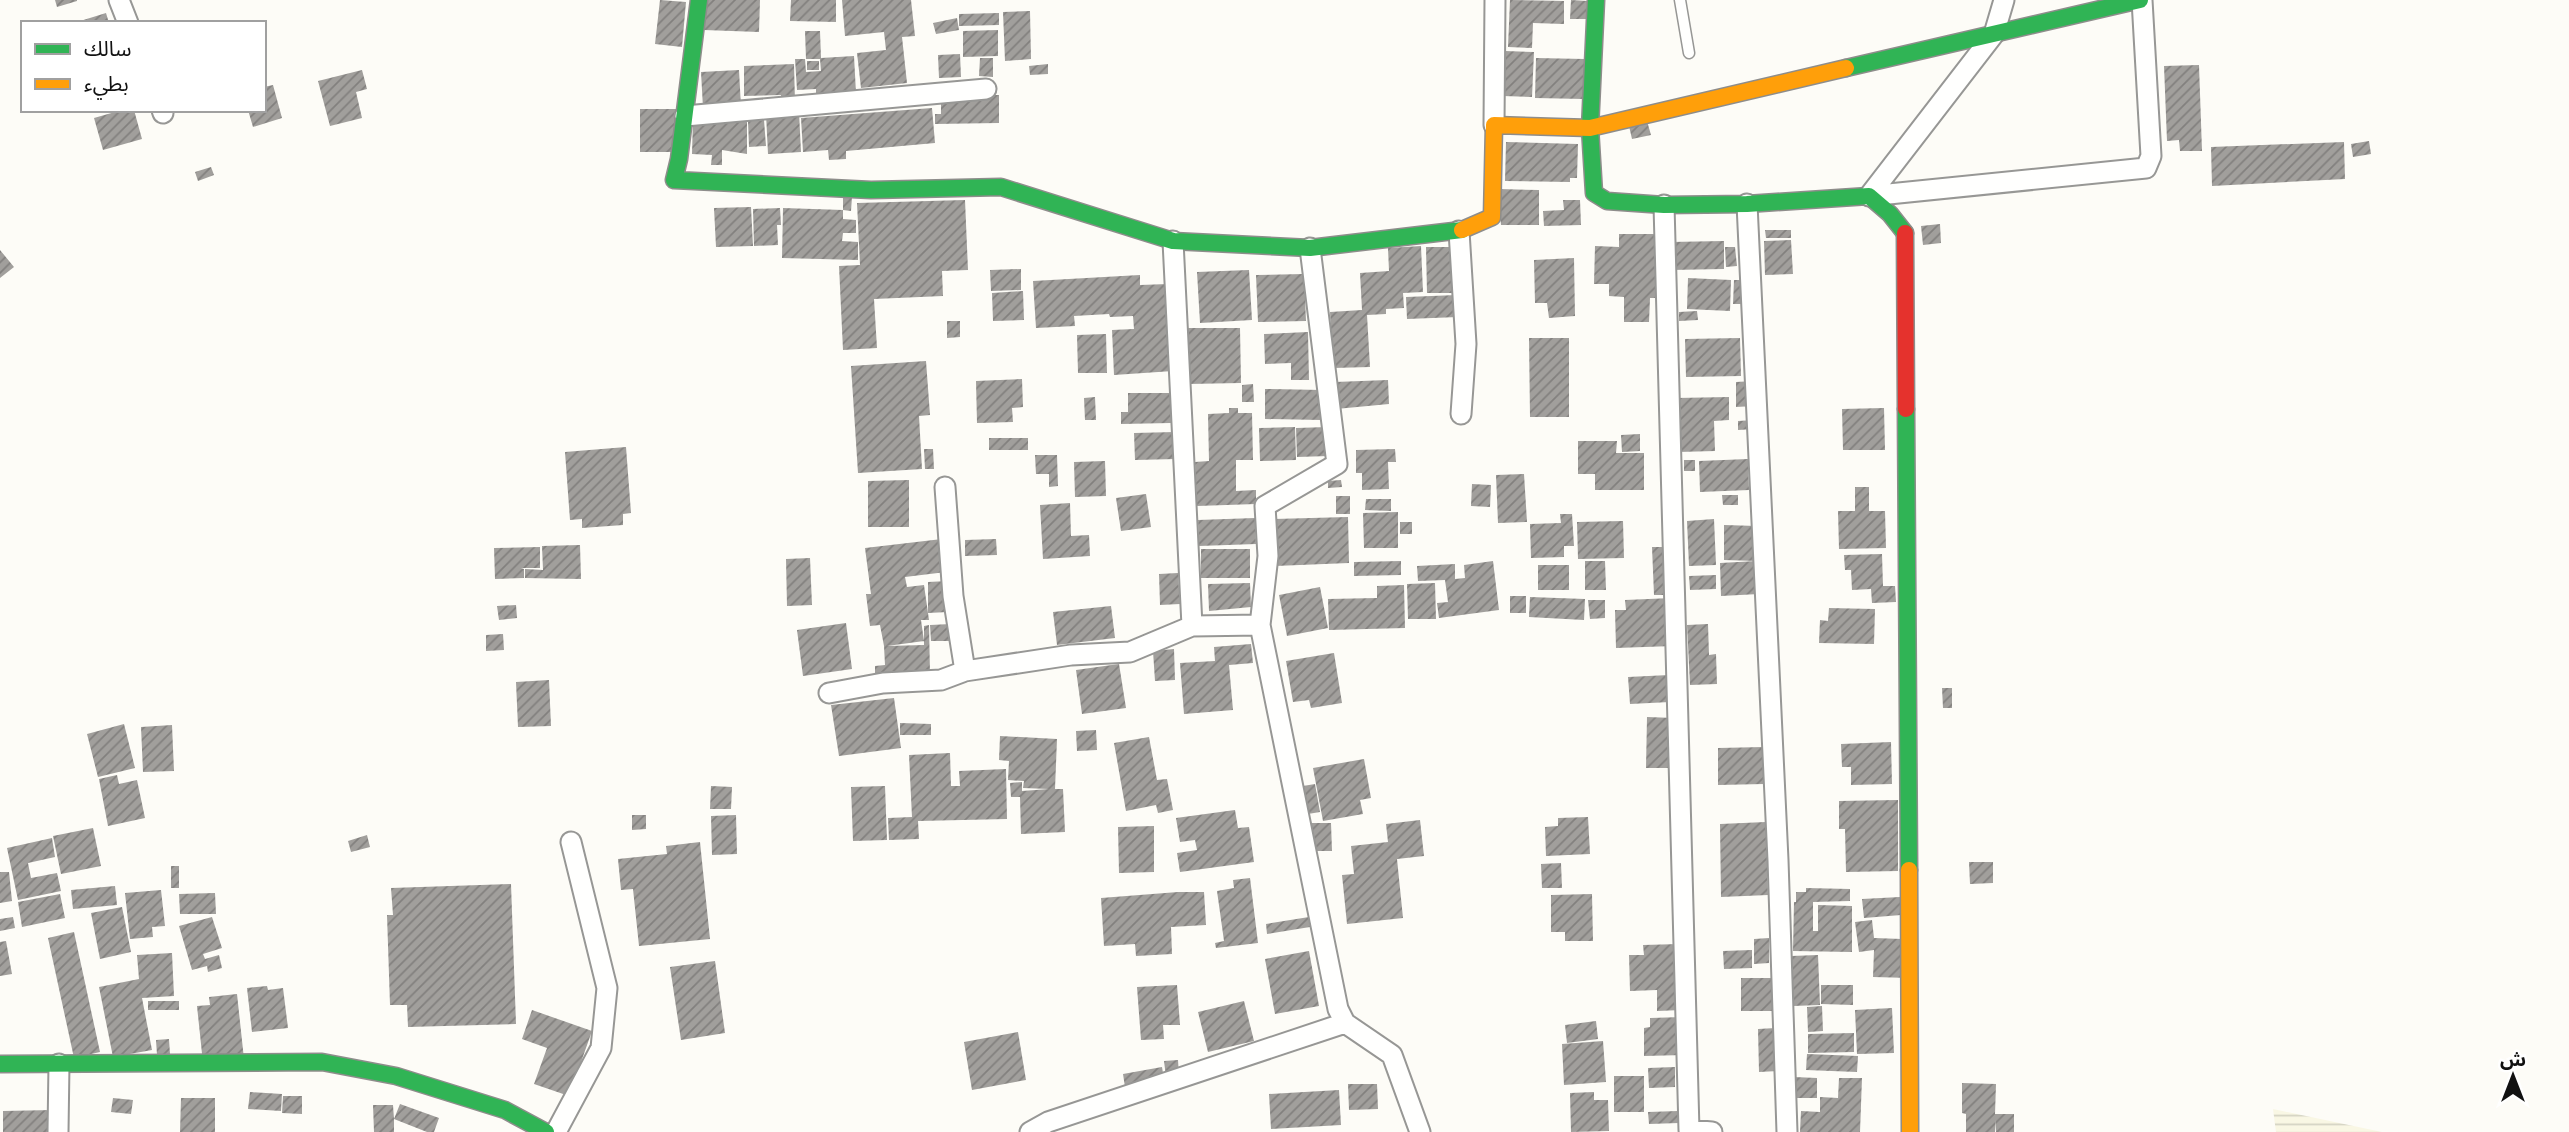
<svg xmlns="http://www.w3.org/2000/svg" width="2569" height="1132" font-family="'Noto Serif','Noto Sans Arabic',serif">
  <defs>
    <pattern id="farmland-rules" width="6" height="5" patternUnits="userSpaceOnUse" patternTransform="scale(1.75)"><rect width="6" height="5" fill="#f9f7e4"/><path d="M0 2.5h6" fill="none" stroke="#d4d3c3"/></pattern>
    <pattern id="building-hatch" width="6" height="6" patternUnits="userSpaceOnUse" patternTransform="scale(1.75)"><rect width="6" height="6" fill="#a19f9c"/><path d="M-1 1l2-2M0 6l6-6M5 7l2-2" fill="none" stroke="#82807e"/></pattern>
  </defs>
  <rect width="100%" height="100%" fill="#fdfcf7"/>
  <path fill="url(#farmland-rules)" d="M2273,1109L2382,1132H2276Z"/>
  <path fill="url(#building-hatch)" d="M55,0H77V1L57,7Z
    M660,0L686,2L682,47L655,44Z
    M705,0H760L759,32L704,30Z
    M791,0H836V22L790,21Z
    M842,0H911L915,36L902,37L907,83L861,88L857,53L886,50L884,32L845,36Z
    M1510,0L1564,1V24L1533,23L1532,48L1508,47Z
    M1571,0L1587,1L1586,19H1570Z
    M1030,11L1031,59L1005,61L1003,12Z
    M106,13L109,23H77V22Z
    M999,13V25L959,26V14Z
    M957,18L959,30L936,34L933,23Z
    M998,30V56L963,57V31Z
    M805,31H820L821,58L854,56L856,93L816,95V89L797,90L795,59H805L806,72L821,71L820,59H806Z
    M1505,51L1534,52L1532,97L1503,96Z
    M960,54L961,77L939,78L938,55Z
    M980,58H993V77L979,76Z
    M1536,58L1585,59L1584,99L1535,98Z
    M807,61H819V70H807Z
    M794,64L795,102H781V95L744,96V66Z
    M1048,64V74L1030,75L1029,66Z
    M2199,65L2202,151H2180L2179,140L2167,141L2164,66Z
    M362,70L367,89L356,92L362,118L330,126L318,81Z
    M739,70L741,107L703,108L701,72Z
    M273,85L282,118L253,127L248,110H264V87Z
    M941,95H999V123L935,124V114H941Z
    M932,108L935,143L846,151V159L829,160L828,150L803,152L801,118Z
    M640,109H679V152H640Z
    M122,110H134L142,139L103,150L94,118Z
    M799,112L801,152L768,154L766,114Z
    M693,118L747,119V154L722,150V165H711L712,155L692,154Z
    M764,120L766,146L749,147L748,121Z
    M1647,121L1651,135L1632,139L1629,126Z
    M2369,141L2371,154L2353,157L2351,144Z
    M1506,142L1578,144L1577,178H1570V182L1505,181Z
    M2344,142L2345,179L2212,186L2211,147Z
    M211,167L214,175L198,181L195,172Z
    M1498,189L1539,190V225H1501Z
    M843,196L852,197L851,211L843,210V219L856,220V233H843L842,241L858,242V260L782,258L783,208L843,210Z
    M965,200L968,270L942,271L943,296L874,299L877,348L843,350L839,266L860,265L857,203Z
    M1563,200H1580L1581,225L1544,226L1543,211L1564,210Z
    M751,207L753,246L716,247L714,208Z
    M780,208L781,225H777L778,245L754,246L753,209Z
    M1940,224L1941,243L1923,245L1921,226Z
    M1765,230H1791V238H1766Z
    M1619,234H1662L1660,298H1650L1649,322H1624V297L1609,296V284H1594L1595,246L1619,247Z
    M1791,240L1793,274L1765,275L1764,241Z
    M1724,241V269L1671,270L1670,242Z
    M1421,246L1423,292L1403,293L1404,308L1386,309V314L1367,315L1370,367L1333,368L1330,312L1362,310L1360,273L1389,271L1388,248Z
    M1426,247H1459L1460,293H1427Z
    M1725,247H1735L1737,266L1726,267Z
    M0,250L14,267L0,278Z
    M1574,258L1575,316L1549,318L1547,303H1535L1534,260Z
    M1021,269V290L991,291L990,270Z
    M1249,270L1252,320L1200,323L1197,272Z
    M1304,274L1306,321L1258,322L1256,275Z
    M1140,275V285L1168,284L1173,371L1114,375L1112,330L1134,329L1133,316L1110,317L1109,314L1074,316L1075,326L1036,328L1033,281Z
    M1688,278L1731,280L1730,311L1687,309Z
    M1734,280H1741V304H1733Z
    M1023,291L1024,320L993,321L992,293Z
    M1457,295L1458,317L1407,319L1406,297Z
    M1697,311L1698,320L1679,321V312Z
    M947,321H960V337L947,338Z
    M1187,328H1240L1241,383L1188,384Z
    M1308,332L1309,380H1291V363L1265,364L1264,334Z
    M1106,334L1107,373H1078L1077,335Z
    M1529,338H1569V417H1530Z
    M1740,338L1741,376L1686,377L1685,339Z
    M926,361L930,415L919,416L922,469L858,473L851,366Z
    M1022,379L1023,407L1012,408L1013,422L977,423L976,381Z
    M1388,380L1389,404L1336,409L1335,382Z
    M1754,381V406L1736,407V382Z
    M1253,384L1254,402H1242V385Z
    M1265,389L1322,390L1321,420L1265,419Z
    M1128,393H1170L1171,423L1121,424V412H1128Z
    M1095,397L1096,420H1085L1084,398Z
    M1729,397V420L1714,421L1715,451L1678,452L1676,398Z
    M1229,408H1238V413H1252L1253,460H1236V491L1256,490V504L1197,506L1195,462L1209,461L1208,414L1229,413Z
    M1884,408L1885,450H1843L1842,409Z
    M1754,420V429L1738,430V421Z
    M1295,427L1296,460L1260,461L1259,428Z
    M1328,427L1329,456L1297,457L1296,428Z
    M1175,432L1176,459L1135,460L1134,433Z
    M1640,434V451L1622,452L1621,435Z
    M989,438H1028V450H989Z
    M1578,441H1617L1616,453H1644V490H1595V474H1578Z
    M626,447L631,513L623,514V525L582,528V519L570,520L565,452Z
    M924,449H933L934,469H925Z
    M1395,449L1396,462H1388L1389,489L1362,490V473H1356V450Z
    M1035,455H1057L1058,486L1049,487V474H1036Z
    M1748,459L1749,490L1700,492L1699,461Z
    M1684,460H1695V471H1684Z
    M1105,461L1106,496L1075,497L1074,462Z
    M1524,474L1527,522L1498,523L1496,475Z
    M909,480V527H868V481Z
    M1341,480L1342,487L1328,488V481Z
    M1472,484L1491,485L1490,507L1471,506Z
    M1855,487H1869V511H1885L1886,548L1839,549L1838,511H1855Z
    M1146,494L1151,527L1121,531L1116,498Z
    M1722,495H1738V505H1723Z
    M1336,496H1350V514H1336Z
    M1366,499H1391V511L1365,510Z
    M1070,503L1071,536L1089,535L1090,556L1043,559L1040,505Z
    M1398,512V548H1364L1363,513Z
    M1560,514H1572L1574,546H1564V557L1531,558L1530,524L1561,523Z
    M1348,517L1349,563L1275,566L1274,519Z
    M1255,518L1256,544L1199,546L1198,520Z
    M1714,519L1716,565L1689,566L1687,521Z
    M1623,521L1624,558L1578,559L1577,522Z
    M1400,522H1412V534H1400Z
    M1724,525L1757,526V561L1724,560Z
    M942,539L946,572L905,577L907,587L924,585L929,620H921L924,641L887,646L924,645V626L929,625L930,674L875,676V666L885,665L884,646L880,625L870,626L866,594H871L865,548Z
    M996,539L997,555L965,556V540Z
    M580,545L581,579L525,578V569L543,570L542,546Z
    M540,547V568H521L524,569V578L495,579L494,548Z
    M1652,547H1671L1672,595H1654Z
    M1201,549H1250V578H1201Z
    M1882,554L1883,586H1895L1896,602L1872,603L1871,589L1852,590L1851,570H1845L1844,555Z
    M810,558L812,605L787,606L786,559Z
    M1401,561V575L1354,576V562Z
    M1493,561L1499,610L1439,618L1437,603L1448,602L1445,580L1418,581L1417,566L1455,564V579L1465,578L1464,565Z
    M1585,561H1605L1606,590H1585Z
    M1757,561L1759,594L1721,596L1720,563Z
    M1538,565H1569V590H1538Z
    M1178,573L1180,604L1160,605L1159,574Z
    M1716,575V589L1690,590L1689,576Z
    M948,581V612L928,613V582Z
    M1250,583L1251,607L1209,611L1208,584Z
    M1435,583L1436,619H1408L1407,584Z
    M1404,585L1405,628L1329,630L1328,599L1377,598V586Z
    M1320,587L1328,628L1287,636L1279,595Z
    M1510,596H1526V613H1510Z
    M1530,597L1585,599L1584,620L1529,617Z
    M1672,598L1673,646L1616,648L1615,610H1626L1625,600Z
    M1588,600H1605V618L1590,619Z
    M516,605L517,618L499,620L497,606Z
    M1111,606L1115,638L1057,645L1053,612Z
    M1829,608L1875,609L1874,644L1819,643L1820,620L1828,621Z
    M846,623L852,669L803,676L797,630Z
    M951,624L952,641H931L930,625Z
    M1708,624L1709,655L1716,654L1717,684L1690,685L1687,625Z
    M503,634L504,650L486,651V635Z
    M1251,644L1253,663L1229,665L1233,710L1184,714L1180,663L1215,661L1214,647Z
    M1174,649L1175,680L1155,681L1153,651Z
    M1334,653L1342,703L1311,708L1309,700L1293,702L1286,661Z
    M1119,664L1126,708L1082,714L1076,670Z
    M1669,675L1670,702L1630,704L1628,677Z
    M549,680L551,726L518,727L516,682Z
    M1942,688H1952V708H1943Z
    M894,698L901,748L839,756L831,705Z
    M1647,717L1674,718L1673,768H1646Z
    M900,723L931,724V735H900Z
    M124,724L135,768L98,777L87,734Z
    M172,725L174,771L143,772L141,727Z
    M1096,730L1097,750L1077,751L1076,731Z
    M1000,736L1057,739L1055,789H1063L1065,832L1021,834L1020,797H1011L1010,783L1022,782V791L1049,789L1023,788L1024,781L1008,780L1009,761L999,760Z
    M1149,737L1157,780L1167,779L1173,810L1158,813L1156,805L1126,811L1114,743Z
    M1891,742L1892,784L1851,785V767H1842L1841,744Z
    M1764,747V784L1718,785V748Z
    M950,753L951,786H960L959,771L1006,769L1007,819L918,821L919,839L889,840L888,818L912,817L909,755Z
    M1364,759L1371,798L1360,800L1363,814L1323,821L1313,768Z
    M117,775L119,784L137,780L145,818L108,826L99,779Z
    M1315,784L1320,812L1302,815L1297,787Z
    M711,786L732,787L731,809H710Z
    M885,786L887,840L853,841L851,787Z
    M1898,800V871L1846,872L1845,829H1839V801Z
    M1235,810L1238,828L1249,827L1254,862L1180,872L1177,853L1197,850L1195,840L1180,842L1176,818Z
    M632,815H646V829L632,830Z
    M736,815L737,854L712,855L711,816Z
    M1588,817L1590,854L1546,856L1545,827L1558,826V818Z
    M1420,820L1424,856L1397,859L1403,918L1347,924L1342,875L1354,874L1351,846L1388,842L1386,824Z
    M1766,822L1768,895L1721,897L1720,824Z
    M1312,823H1331L1332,851H1312Z
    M1154,826V872L1119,873L1118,827Z
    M93,828L101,866L61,874L53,836Z
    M367,835L370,847L351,852L348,841Z
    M52,838L55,857L28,863L31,878L57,873L61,891L18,900L7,848Z
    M700,842L710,939L639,946L633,889L621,890L618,859L667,854L666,846Z
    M1969,862H1993V883L1970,884Z
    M1561,863L1562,888H1542L1541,864Z
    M171,866H179V888H171Z
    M0,872H9L12,901L0,903Z
    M1250,878L1258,943L1216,948L1215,943L1224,941L1217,891L1234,888L1233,880Z
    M511,884L516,1024L408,1027L407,1005H390L387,915H393L391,888Z
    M115,886L117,905L73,909L71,890Z
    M1806,888L1850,889V901L1813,902V931H1818V905L1852,906V952L1793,951L1794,902H1796V892H1806Z
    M161,890L165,926L152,927L153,937L130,939L125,893Z
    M1178,892H1204L1206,925L1171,927L1172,954L1136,956L1135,944L1104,946L1101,898Z
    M215,893L216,914H180L179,894Z
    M60,894L65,918L22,927L18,902Z
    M1592,894L1593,941H1565V932H1551V895Z
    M1900,897L1901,915L1864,918L1862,899Z
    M122,907L131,952L100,959L91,913Z
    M13,917L15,928L0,931V919Z
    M212,917L222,948L203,954L205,959L219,955L222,968L208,972L207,966L192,970L179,926Z
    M1309,917L1310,927L1267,934L1266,924Z
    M1872,920L1874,938L1902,939L1911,978L1873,977L1874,950L1859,952L1855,922Z
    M74,932L100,1052L74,1058L48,938Z
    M1769,938V963L1754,964V939Z
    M6,941L12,974L0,976V942Z
    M1680,944L1682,1010L1657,1011V990L1630,991L1629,955H1644L1643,945Z
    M1752,950V968L1724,969L1723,951Z
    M1309,951L1319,1006L1275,1014L1265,959Z
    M172,953L174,996L142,998L152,1050L113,1057L99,987L139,979L137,955Z
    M1818,955L1820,1005L1793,1006L1791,956Z
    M715,961L725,1033L681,1040L670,967Z
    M1741,978H1780V1011H1741Z
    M1177,985L1180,1025H1163L1164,1039L1141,1040L1137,987Z
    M1821,985H1853V1005L1821,1004Z
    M267,986L268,990L283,988L288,1028L252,1032L247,988Z
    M237,994L244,1059L203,1063L197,1006L210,1005L209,997Z
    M148,1001H179V1010H148Z
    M1244,1001L1254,1041L1208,1052L1198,1012Z
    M1822,1006L1823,1031L1808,1032L1807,1007Z
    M1892,1008L1894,1053L1857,1054L1855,1010Z
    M532,1010L592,1031L569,1096L534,1084L547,1048L522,1039Z
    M1683,1017L1684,1055L1644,1056V1028L1650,1027V1018Z
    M1596,1021L1598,1039L1567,1043L1565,1025Z
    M1776,1028L1778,1071L1759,1072L1758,1029Z
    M1018,1032L1026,1080L972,1090L964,1042Z
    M1854,1033V1052L1808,1053V1034Z
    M169,1039L170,1054L157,1055L156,1040Z
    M1603,1041L1606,1082L1564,1085L1562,1044Z
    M1807,1054L1858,1056L1857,1072L1806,1070Z
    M1178,1060L1179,1076L1166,1077L1164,1061Z
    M1162,1067L1164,1079L1125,1087L1123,1074Z
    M1675,1067V1087L1649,1088L1648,1068Z
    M1614,1076H1644V1112H1614Z
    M1794,1077L1817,1078V1098H1794Z
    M1839,1078H1862L1860,1132H1800L1801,1111L1820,1112V1097L1838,1098Z
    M1962,1083L1996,1084L1995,1114H2014V1132H1996L1995,1120V1132H1966V1114L1962,1113Z
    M1348,1084H1377L1378,1109L1349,1110Z
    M1339,1090L1341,1125L1271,1129L1269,1094Z
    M250,1092L282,1094L281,1111L248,1109Z
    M1594,1092V1100H1608L1609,1131L1571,1132L1570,1093Z
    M283,1096H302V1114L282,1113Z
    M113,1098L133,1100L131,1114L111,1112Z
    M181,1098H215V1132H180Z
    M400,1104L439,1118L434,1132H427L394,1119V1132H374L373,1105H393L394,1119Z
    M53,1110L54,1132H3V1111Z
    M1678,1111L1679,1123L1649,1124L1648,1112Z"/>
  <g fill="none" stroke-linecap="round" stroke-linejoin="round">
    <g stroke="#979795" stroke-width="13">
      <path id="lane" d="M1680,0L1689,53"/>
    </g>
    <g stroke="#979795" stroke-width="23">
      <path id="street" d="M119,0L128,23
        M162,110L163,113
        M685,116L986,89
        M1494,125L1495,0
        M1869,196L2146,168L2151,156L2142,0
        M1869,196L1994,34L2004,0
        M1747,204L1778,860L1787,1132
        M1664,205L1689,1130L1712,1132
        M1459,231L1466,344L1461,414
        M945,487L953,596L965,671
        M1260,625L1268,556L1265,506L1337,464L1310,248
        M829,693L883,683L941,680L965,671L1071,655L1130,652L1192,626
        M1345,1023L1392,1055L1420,1132
        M58,1132L59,1064
        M556,1132L601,1048L607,988L571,842
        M1030,1132L1048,1122L1345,1023L1338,1009L1260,625L1192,626L1173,241"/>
    </g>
    <g stroke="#8e8d8b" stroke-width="19">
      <path id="fast" d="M699,0L679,159L674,180L871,190L1001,187L1173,241L1310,248L1462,230
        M1596,0L1590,128L1594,193L1607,201L1664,205L1747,204L1869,196L1890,214L1905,233
        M1846,68L2140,0
        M1906,409L1909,870
        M0,1064L322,1062L396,1076L505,1110L546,1132"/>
    </g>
    <g stroke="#8e8d8b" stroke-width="19">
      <path id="slow" d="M1462,230L1492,217L1494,125L1590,128L1846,68
        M1909,870L1910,1132"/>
    </g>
    <g stroke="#8e8d8b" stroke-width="19">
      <path id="jam" d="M1905,233L1906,409"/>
    </g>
    <use href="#lane" stroke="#fffffe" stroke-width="10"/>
    <use href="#street" stroke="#fffffe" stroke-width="19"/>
    <use href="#fast" stroke="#30b455" stroke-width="16"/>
    <use href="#slow" stroke="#ff9f0a" stroke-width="16"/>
    <use href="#jam" stroke="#e5322d" stroke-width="16"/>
  </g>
  <rect x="21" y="21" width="245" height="91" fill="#ffffff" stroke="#a0a0a0" stroke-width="2"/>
  <rect x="35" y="44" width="35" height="10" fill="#30b455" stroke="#a0a0a0" stroke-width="2"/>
  <text x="84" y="56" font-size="21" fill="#111111">سالك</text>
  <rect x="35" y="79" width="35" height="10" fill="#ff9f0a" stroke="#a0a0a0" stroke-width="2"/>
  <text x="84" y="91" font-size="21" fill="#111111">بطيء</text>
  <g transform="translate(2513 1076)" stroke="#ffffff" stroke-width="5" paint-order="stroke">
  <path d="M0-5L12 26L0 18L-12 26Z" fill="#111111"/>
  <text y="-10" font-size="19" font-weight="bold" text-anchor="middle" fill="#111111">ش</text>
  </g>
</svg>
